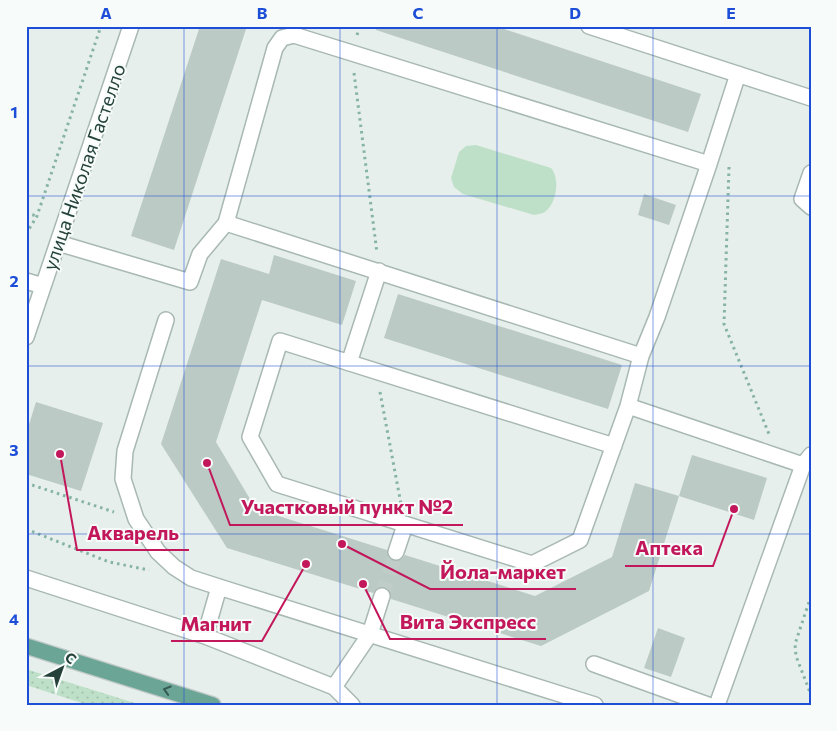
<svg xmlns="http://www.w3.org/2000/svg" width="837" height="731" font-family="Commissioner,sans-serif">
  <defs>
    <pattern id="grass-dots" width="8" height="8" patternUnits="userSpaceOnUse" patternTransform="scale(1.25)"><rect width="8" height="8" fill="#bfe0c8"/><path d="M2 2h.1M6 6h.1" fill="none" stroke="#a4c1ad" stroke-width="1.8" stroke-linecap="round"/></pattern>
  </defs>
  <rect width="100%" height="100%" fill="#e6efeb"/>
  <path fill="url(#grass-dots)" d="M26,669L141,705H88L26,685Z"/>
  <path fill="#bfe0c8" d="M476,145L551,168C560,178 557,202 546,211C543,214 538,214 534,215L463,194L454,187L451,178L459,152L466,146Z"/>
  <path fill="#bbcac4" d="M200,26H247L174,250L131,236Z
    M377,26H495L701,94L688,132L376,30Z
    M644,194L676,205L669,225L638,215Z
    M274,255L356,281L342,325L262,300L216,442L256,509L387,550L389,558L394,561L402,559L405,555L535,596L612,557L635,483L679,496L649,591L541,646L391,599V594L385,587H380L373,593L227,548L161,444L221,259L269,274Z
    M398,294L622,365L608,409L384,338Z
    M36,402L103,423L81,491L26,474V434Z
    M692,455L767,478L754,520L679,496Z
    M658,628L685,638L671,677L644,668Z"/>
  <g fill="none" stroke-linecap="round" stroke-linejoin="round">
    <path stroke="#bfccc8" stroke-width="15" stroke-dasharray="15 8" stroke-linecap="butt" d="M382,596L396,552"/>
    <g stroke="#a8b8b2" stroke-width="18">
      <path id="minor" d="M589,26L811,98
        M811,173L802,199L811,207
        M226,223L641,356L628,406L580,540L532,564L277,484L250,437L280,341L614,446
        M58,243L190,282L200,254L226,223L275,48L282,38L294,35L709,164L738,74
        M26,281L43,286
        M166,320L125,451L123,479L136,519L158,552L174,567L191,578L219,587L595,705
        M26,337L131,26
        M641,356L657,317L709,164
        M349,363L379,271
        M628,406L803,465
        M396,552L405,525
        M26,578L205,636L334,687L352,705
        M205,636L219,587
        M594,664L708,705
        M334,687L370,634L382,596
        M717,705L803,465L811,455"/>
    </g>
    <g stroke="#c2cac8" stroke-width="18">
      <path id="major" d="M26,646L213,705"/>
    </g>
    <path stroke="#86b3a5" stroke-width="3" stroke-dasharray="2.5 4" stroke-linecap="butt" d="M357,35L360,26
      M354,73L377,253
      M729,167L724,324L769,434
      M26,213L37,216
      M26,234L37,216L101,26
      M380,392L401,504
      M26,483L114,512
      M26,529L109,562L149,570
      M811,596L795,644L796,656L811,695"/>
    <use href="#minor" stroke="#fff" stroke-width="15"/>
    <use href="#major" stroke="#6aa596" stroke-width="15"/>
  </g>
  <defs><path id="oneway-chevron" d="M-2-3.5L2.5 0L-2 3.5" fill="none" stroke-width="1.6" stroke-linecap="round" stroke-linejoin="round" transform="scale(1.25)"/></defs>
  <use stroke="#365b51" href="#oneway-chevron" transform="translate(167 690) rotate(-163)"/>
  <path fill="none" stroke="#1d4ed8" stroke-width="1" stroke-opacity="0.55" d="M184,26V705M340,26V705M497,26V705M653,26V705M26,196H811M26,366H811M26,534H811"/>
  <g text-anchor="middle" stroke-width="4" stroke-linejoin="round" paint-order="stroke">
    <g font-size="19" fill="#24423a" stroke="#f7fbf9">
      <text transform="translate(84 167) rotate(-71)" y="7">улица Николая Гастелло</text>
    </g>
  </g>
  <path fill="none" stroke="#c2185b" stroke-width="2" d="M207 463L230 525H463M60 454L77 550H189M734 509L713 566H625M342 544L430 589H576M363 584L390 639H546M306 564L262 641H171"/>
  <g fill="#c2185b" stroke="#f7fbf9" stroke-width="2">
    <circle cx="207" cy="463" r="5"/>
    <circle cx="60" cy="454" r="5"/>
    <circle cx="734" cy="509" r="5"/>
    <circle cx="342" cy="544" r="5"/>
    <circle cx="363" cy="584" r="5"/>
    <circle cx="306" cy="564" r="5"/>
  </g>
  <g font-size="20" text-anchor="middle" font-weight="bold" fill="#c2185b" stroke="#f7fbf9" stroke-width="4" stroke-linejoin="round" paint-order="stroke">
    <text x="347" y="514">Участковый пункт №2</text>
    <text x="133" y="540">Акварель</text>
    <text x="669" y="555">Аптека</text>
    <text x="503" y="579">Йола-маркет</text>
    <text x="468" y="629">Вита Экспресс</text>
    <text x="216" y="631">Магнит</text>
  </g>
  <rect width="837" height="731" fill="none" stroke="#f7fbf9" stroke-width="55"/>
  <g transform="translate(62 668) rotate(41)" stroke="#f7fbf9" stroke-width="4" paint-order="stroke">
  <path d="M0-4L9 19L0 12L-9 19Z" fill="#24423a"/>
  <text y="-8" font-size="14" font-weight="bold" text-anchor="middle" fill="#24423a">С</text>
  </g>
  <rect x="28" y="28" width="782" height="676" fill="none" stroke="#1d4ed8" stroke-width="2"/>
  <g font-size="16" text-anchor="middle" font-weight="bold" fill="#1d4ed8">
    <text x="106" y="19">A</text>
    <text x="262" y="19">B</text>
    <text x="418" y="19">C</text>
    <text x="575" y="19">D</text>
    <text x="731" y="19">E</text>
    <text x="14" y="118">1</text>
    <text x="14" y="287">2</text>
    <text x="14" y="456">3</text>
    <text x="14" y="625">4</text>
  </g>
</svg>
